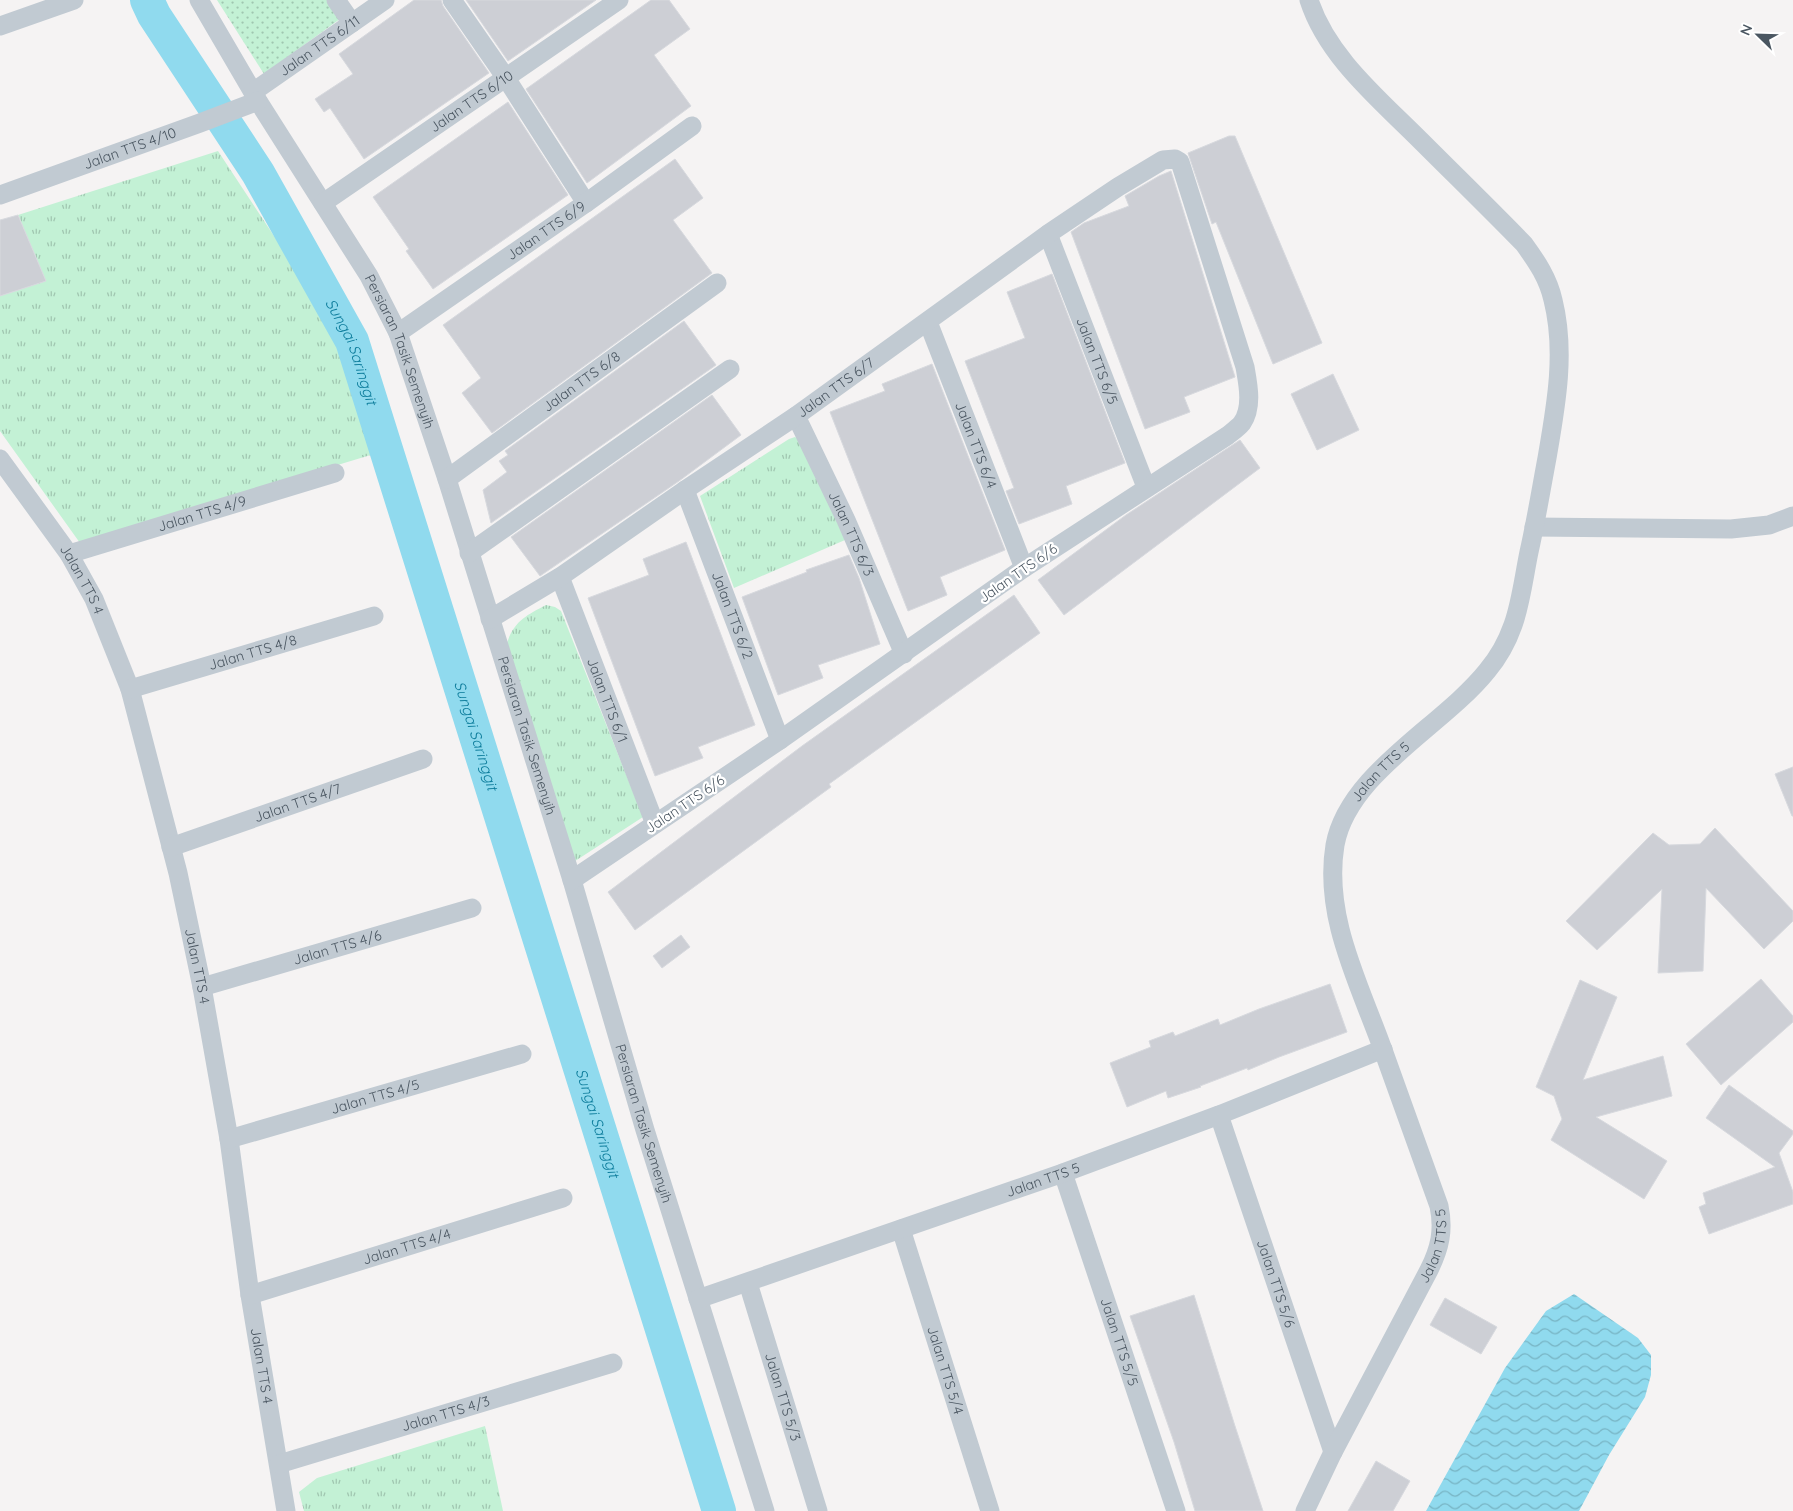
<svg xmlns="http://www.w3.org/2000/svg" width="1793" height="1511" font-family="Quicksand,sans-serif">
  <defs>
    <pattern id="grass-dots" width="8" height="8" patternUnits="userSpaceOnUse" patternTransform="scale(1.25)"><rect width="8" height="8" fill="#c3f1d5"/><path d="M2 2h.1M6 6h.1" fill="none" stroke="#a0c6b0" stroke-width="1.8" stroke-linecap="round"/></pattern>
    <pattern id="park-tufts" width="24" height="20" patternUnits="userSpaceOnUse" patternTransform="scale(1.25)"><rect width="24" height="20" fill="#c3f1d5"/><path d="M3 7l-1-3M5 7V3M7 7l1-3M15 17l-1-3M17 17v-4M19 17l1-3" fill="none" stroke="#a0c6b0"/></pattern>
    <pattern id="water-waves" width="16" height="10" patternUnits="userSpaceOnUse" patternTransform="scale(1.25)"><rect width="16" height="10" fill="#90daee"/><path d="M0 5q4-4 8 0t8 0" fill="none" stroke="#78b4c4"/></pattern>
  </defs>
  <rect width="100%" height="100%" fill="#f5f3f3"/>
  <path fill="url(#grass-dots)" d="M217,0H327L340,19L264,74Z"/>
  <path fill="url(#park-tufts)" d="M218,151L332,324L374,454L80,543L0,431V296L46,281L18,215Z
    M795,437L805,444L845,540L734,588L700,496L789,439Z
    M546,605L555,607L561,611L643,817L569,865L507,643C514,621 527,615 546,605Z
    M485,1426L503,1511H304L299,1492L317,1478Z"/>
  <path fill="url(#water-waves)" d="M1574,1294L1638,1338L1651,1355V1375L1645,1397L1609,1455L1579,1511H1426L1505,1368L1546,1311Z"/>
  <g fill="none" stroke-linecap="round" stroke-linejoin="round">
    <path stroke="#90daee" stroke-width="34" id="s1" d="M147,0L154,15L258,173L352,341L719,1511"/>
  </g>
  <path fill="#cdcfd5" stroke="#d7d9de" d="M414,0H441L443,6L489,73L364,159L330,108L324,112L315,99L353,74L339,54Z
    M466,0H596L508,61Z
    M651,0H669L690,29L654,55L691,106L587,183L526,89Z
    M508,102L568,195L433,289L406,251L409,249L373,197Z
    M1229,136H1235L1322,343L1273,364L1216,222L1212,224L1188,153Z
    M675,159L703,198L673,220L712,273L492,433L462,393L481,378L443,325Z
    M1171,171L1235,377L1184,397L1190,412L1145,429L1071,232L1084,223L1129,206L1125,196L1159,176Z
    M18,215L46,281L0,296V220Z
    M1052,274L1125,463L1066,486L1072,504L1019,524L1006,491L1014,488L965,361L1025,338L1007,292Z
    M684,321L716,365L491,523L483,490L507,472L499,461L508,455L505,451Z
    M932,364L1005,550L940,577L947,595L908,611L830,412L885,391L882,384Z
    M1333,374L1359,430L1317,450L1291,394Z
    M712,395L741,435L679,481L540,576L511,537Z
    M1240,440L1260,468L1064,615L1038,580L1126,515Z
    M686,542L755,725L698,747L703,758L655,776L588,598L649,575L643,559Z
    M849,555L859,578L880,644L818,665L823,678L778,695L742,597L807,572L806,570Z
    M1014,595L1040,633L829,784L831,787L635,930L608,892L802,746Z
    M1793,767V816H1792L1775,774Z
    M1715,828L1793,911V921L1764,949L1706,888L1703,971L1658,973L1662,889L1597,950L1566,921L1653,833L1669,845L1700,844Z
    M681,935L690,947L662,968L653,956Z
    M1761,979L1793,1016V1022L1721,1085L1686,1044Z
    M1580,980L1617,997L1583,1080L1663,1056L1672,1096L1596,1117L1667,1161L1644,1199L1551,1140L1562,1119L1554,1096L1536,1087Z
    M1330,984L1347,1032L1279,1057L1248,1070L1247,1068L1200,1086L1201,1087L1168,1098L1166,1091L1127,1107L1110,1063L1151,1047L1149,1041L1173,1032L1175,1036L1218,1019L1220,1025L1259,1009Z
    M1729,1085L1793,1131V1134L1779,1153L1793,1192V1204L1709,1234L1699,1207L1706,1204L1703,1193L1775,1167L1706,1118Z
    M1194,1295L1234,1423L1263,1511H1195L1174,1442L1130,1316Z
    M1445,1298L1497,1327L1481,1354L1430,1325Z
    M1376,1461L1410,1481L1393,1511H1348Z"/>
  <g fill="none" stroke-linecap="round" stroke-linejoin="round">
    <g stroke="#c1cad2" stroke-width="19">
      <path id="s2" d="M199,0L258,101L369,276L398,333L447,479L572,880L645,1130L765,1511"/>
      <path d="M336,0L352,23"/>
      <path d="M452,0L506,78L586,203"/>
      <path d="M0,26L74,0"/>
      <path id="s3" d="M253,92L385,0"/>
      <path id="s4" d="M0,195L200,123L258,101"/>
      <path id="s5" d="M323,203L619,0"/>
      <path id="s6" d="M1048,234L1146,487"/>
      <path id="s7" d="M928,322L1024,568"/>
      <path id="s8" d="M398,333L586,203L692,126"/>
      <path id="s9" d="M796,416L846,520L904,654"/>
      <path id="s10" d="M0,459L69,554L94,599L130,689L178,873L202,987L229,1139L250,1295L286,1511"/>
      <path id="s11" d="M447,479L717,283"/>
      <path id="s12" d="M685,490L780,740"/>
      <path d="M1534,527L1731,529L1769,525L1793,516"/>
      <path d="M469,553L730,369"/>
      <path id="s13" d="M69,554L335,473"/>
      <path id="s14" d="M560,577L655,824"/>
      <path id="s15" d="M490,619L560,577L685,490L796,416L1048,234L1118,187L1163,160L1175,159L1180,162L1245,367C1248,384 1253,407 1242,423C1238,428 1232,432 1227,436L1024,568L780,740L572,880"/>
      <path id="s16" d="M130,689L374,616"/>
      <path id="s17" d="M171,847L423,759"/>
      <path id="s18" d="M202,987L472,908"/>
      <path id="s19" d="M1219,1115L1333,1452"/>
      <path id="s20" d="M229,1139L522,1054"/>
      <path id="s21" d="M1063,1173L1176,1511"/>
      <path id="s22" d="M901,1229L990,1511"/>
      <path id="s23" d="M748,1283L818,1511"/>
      <path id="s24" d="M250,1295L563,1198"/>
      <path id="s25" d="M698,1299L1063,1173L1219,1115L1383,1049"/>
      <path id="s26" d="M279,1464L613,1363"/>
      <path id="s27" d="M1305,1511L1333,1452L1429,1270C1440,1248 1444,1230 1439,1206C1420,1154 1402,1102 1383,1050C1360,985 1323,917 1335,845C1348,773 1442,727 1487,671C1498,658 1507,642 1513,625C1521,603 1524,576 1529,552C1536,521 1541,490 1547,458C1556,406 1566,352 1553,300C1548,278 1537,262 1524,244C1489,208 1454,174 1419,139C1378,98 1327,56 1309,0"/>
    </g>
  </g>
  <g text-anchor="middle" stroke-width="4.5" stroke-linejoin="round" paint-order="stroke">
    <g font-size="14" fill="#4a5661" stroke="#fff">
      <text dy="5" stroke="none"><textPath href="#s3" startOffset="81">Jalan TTS 6/11</textPath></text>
      <text dy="5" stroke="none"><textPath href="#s5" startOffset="180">Jalan TTS 6/10</textPath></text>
      <text dy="5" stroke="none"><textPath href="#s4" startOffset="138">Jalan TTS 4/10</textPath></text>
      <text dy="5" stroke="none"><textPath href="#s8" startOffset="180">Jalan TTS 6/9</textPath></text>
      <text dy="5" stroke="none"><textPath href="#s2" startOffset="406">Persiaran Tasik Semenyih</textPath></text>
      <text dy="5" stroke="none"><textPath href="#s6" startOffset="136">Jalan TTS 6/5</textPath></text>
      <text dy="5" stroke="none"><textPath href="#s11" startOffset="166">Jalan TTS 6/8</textPath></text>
      <text dy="5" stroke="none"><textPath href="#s15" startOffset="416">Jalan TTS 6/7</textPath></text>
      <text dy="5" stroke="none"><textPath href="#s7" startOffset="132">Jalan TTS 6/4</textPath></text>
      <text dy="5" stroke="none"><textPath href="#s13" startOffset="139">Jalan TTS 4/9</textPath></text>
      <text dy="5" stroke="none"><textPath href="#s9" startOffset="130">Jalan TTS 6/3</textPath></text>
      <text transform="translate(1018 573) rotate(-35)" y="5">Jalan TTS 6/6</text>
      <text dy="5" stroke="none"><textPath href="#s10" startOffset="146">Jalan TTS 4</textPath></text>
      <text dy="5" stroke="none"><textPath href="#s12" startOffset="134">Jalan TTS 6/2</textPath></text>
      <text dy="5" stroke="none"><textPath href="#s16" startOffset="128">Jalan TTS 4/8</textPath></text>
      <text dy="5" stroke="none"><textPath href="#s14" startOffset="132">Jalan TTS 6/1</textPath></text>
      <text dy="5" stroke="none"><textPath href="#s2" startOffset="811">Persiaran Tasik Semenyih</textPath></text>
      <text dy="5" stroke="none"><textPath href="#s27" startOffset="804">Jalan TTS 5</textPath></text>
      <text dy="5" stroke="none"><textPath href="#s17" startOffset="134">Jalan TTS 4/7</textPath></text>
      <text transform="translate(685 804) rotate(-34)" y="5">Jalan TTS 6/6</text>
      <text dy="5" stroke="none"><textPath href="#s18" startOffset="141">Jalan TTS 4/6</textPath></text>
      <text dy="5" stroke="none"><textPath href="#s10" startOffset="551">Jalan TTS 4</textPath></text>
      <text dy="5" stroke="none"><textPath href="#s20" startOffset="152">Jalan TTS 4/5</textPath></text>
      <text dy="5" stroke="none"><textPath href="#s2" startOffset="1216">Persiaran Tasik Semenyih</textPath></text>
      <text dy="5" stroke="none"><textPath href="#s25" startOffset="365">Jalan TTS 5</textPath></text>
      <text dy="5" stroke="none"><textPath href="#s27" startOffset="296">Jalan TTS 5</textPath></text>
      <text dy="5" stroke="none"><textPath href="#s24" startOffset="164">Jalan TTS 4/4</textPath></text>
      <text dy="5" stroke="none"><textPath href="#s19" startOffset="178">Jalan TTS 5/6</textPath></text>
      <text dy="5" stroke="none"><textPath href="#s21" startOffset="178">Jalan TTS 5/5</textPath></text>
      <text dy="5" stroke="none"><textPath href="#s10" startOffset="956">Jalan TTS 4</textPath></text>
      <text dy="5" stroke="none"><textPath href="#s22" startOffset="148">Jalan TTS 5/4</textPath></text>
      <text dy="5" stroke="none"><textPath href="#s23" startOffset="119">Jalan TTS 5/3</textPath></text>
      <text dy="5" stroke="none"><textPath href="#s26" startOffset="174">Jalan TTS 4/3</textPath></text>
    </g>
    <g font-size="15" font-style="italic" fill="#0c7c9b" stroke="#fff">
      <text dy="5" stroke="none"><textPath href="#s1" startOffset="408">Sungai Saringgit</textPath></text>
      <text dy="5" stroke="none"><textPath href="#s1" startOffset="812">Sungai Saringgit</textPath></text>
      <text dy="5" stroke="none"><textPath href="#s1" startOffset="1218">Sungai Saringgit</textPath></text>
    </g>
  </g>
  <g transform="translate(1758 35) rotate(293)" stroke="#ffffff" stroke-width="4" paint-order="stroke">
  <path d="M0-4L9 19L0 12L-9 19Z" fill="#4a5661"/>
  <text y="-8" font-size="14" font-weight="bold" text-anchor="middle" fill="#4a5661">N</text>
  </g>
</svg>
